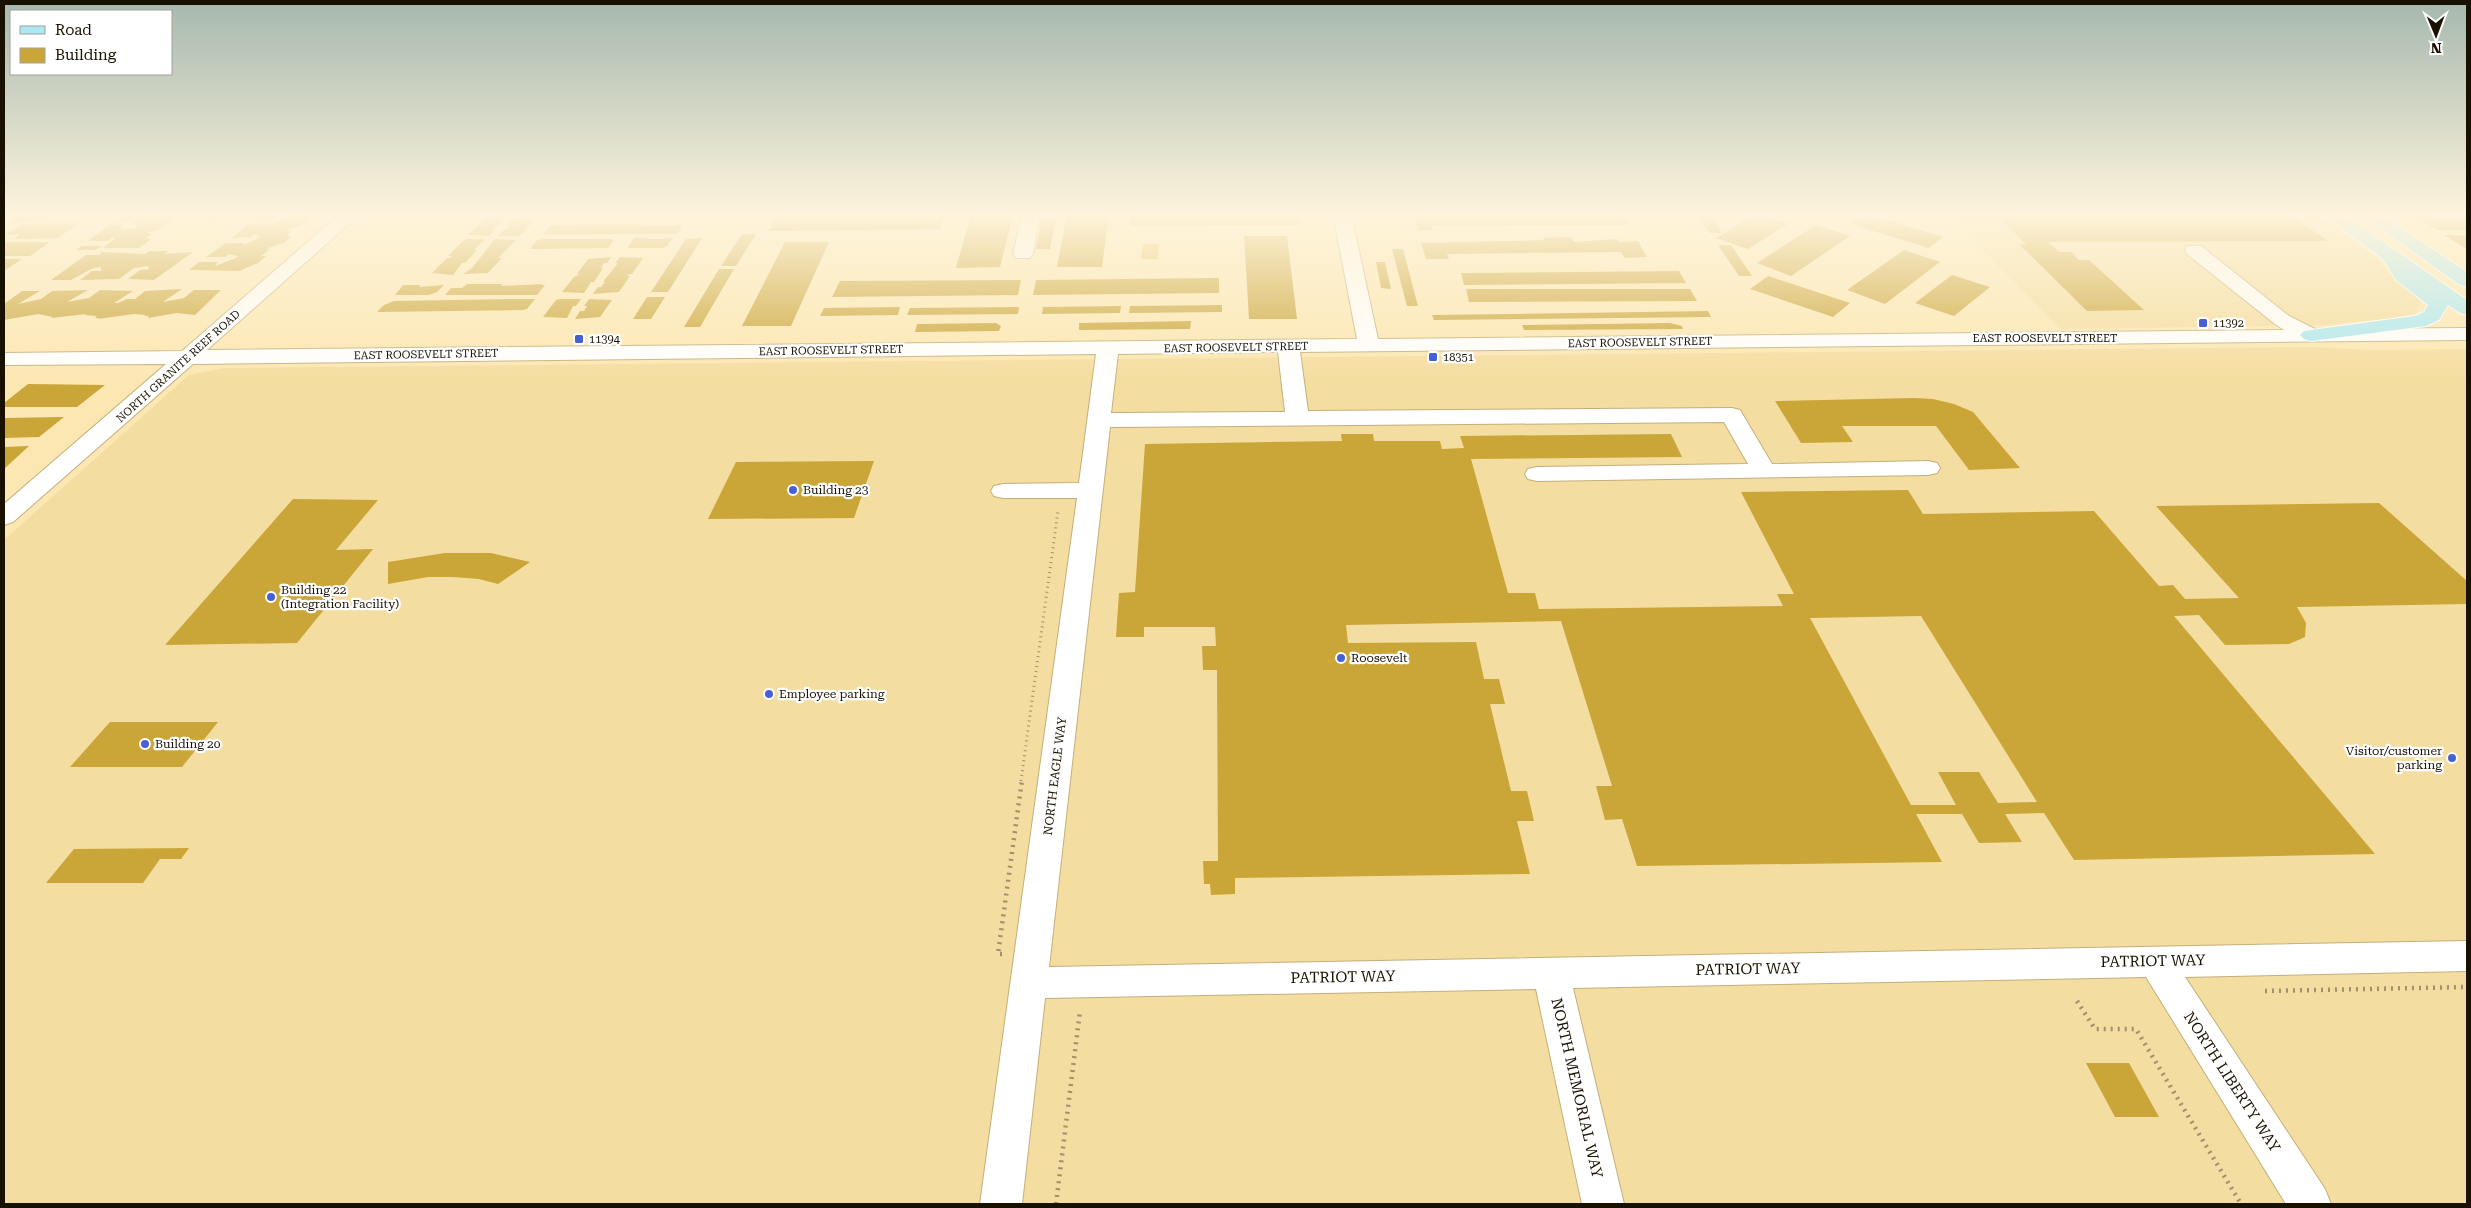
<svg xmlns="http://www.w3.org/2000/svg" width="2471" height="1208" font-family="'Roboto Serif',serif">
  <rect width="100%" height="100%" fill="#fce7b2"/>
  <path fill="#f4dda0" d="M1946,214H2317L2377,258L2387,272L2421,299L2416,316L2325,325L2061,329Z
    M2314,347L2371,350L2467,349V1204H4V540L189,375L224,368Z"/>
  <path fill="#e4bf56" d="M1143,244H1159L1158,259H1141Z"/>
  <path fill="#caa538" fill-rule="evenodd" d="M24,214H60V215L11,224L13,216Z
    M127,214H137L128,222H115Z
    M142,214H172L168,217H172L168,221H171L160,229L146,233L152,234L145,239H151L139,248H103L115,238L113,237L108,241H88L109,225H122L121,230L135,228L137,226L134,223L140,220L137,217Z
    M202,214H235L231,217L206,219L208,218H204L206,216H198Z
    M261,214H311L307,217H312L304,224L290,229L287,231H291L287,236H292L284,243L268,248L267,249H270L261,256H266L258,263L239,271L189,270L199,262H218L215,266L236,258L238,256L229,254L225,257H206L226,243H245L242,246L257,239L260,236L255,234L251,237L232,238L248,224H267L263,227L285,218L277,216L273,219H254Z
    M487,214H510L492,230H495L489,236L468,235L482,221L486,219H483Z
    M518,214H540L531,220H534L523,233L518,236H498L503,230L507,229L511,225H508Z
    M971,214H1013L1000,267L956,268Z
    M1067,214H1109L1102,267H1057Z
    M1131,214H1299L1301,225L1130,226Z
    M1413,214H1434L1435,216L1623,214L1629,225L1432,226L1433,230H1418Z
    M1756,214L1788,224L1748,249L1716,238Z
    M1865,214L1943,237L1929,248L1850,224Z
    M1995,214H2289L2328,241L2048,242L2059,252H2071L2079,260H2089L2144,310L2087,311L2020,245L2026,244Z
    M778,215L792,216L945,215L940,229L769,231Z
    M1709,215L1722,233H1710L1697,216Z
    M1042,218H1056L1050,249H1036Z
    M2418,218H2467V230H2437Z
    M79,223L58,238L14,239L20,234L5,235L22,224Z
    M643,224L641,226L683,225L677,234H544L550,225Z
    M1816,225L1850,236L1791,276L1757,263Z
    M742,234H756L736,266H721Z
    M2444,235H2467V248H2465Z
    M1244,236H1287L1297,319H1249Z
    M1571,237L1574,242L1617,239L1619,242L1638,241L1647,257L1625,258L1621,252L1447,254L1449,259H1426L1421,243L1544,240L1543,238Z
    M634,238L658,239L673,238L667,246L663,248H630L628,247Z
    M702,238L668,292H651L686,239Z
    M467,239H486L478,246L474,250H477L465,263H462L453,275L432,273L447,258H450L452,256H448L463,241Z
    M495,239L516,240L498,258H502L488,273L463,274L472,268Z
    M543,239H610L614,240L608,248L530,249L537,240Z
    M4,242H50L30,256H4Z
    M785,242H829L791,326H742Z
    M1718,245H1731L1752,276H1739Z
    M82,246H102L95,250H76Z
    M1392,249H1403L1418,306H1407Z
    M1904,250L1940,262L1885,304L1847,290Z
    M149,251H169L164,254L193,252L154,280L128,279L140,270L149,269L148,266L134,268L119,279L80,280L92,271H101V267L93,268L71,280H51L86,255H99L102,252L145,254Z
    M611,257L607,263H604L601,268H603L594,282H591L584,293L562,292L574,277L580,274H577L588,259Z
    M620,257L643,258L632,274H629L627,276H630L619,292L593,294L598,287H601L605,282H603L618,263H615Z
    M4,259H22L4,271Z
    M1376,262H1385L1391,289L1381,288Z
    M719,269H734L700,327H684Z
    M1679,271L1686,283L1464,285L1461,273Z
    M1952,275L1990,287L1954,316L1915,303Z
    M1768,276L1850,303L1833,317L1750,289Z
    M1219,278V293L1033,295L1036,280Z
    M1021,280L1018,295L832,297L840,281Z
    M467,284H503L501,286L542,284L541,285H545L537,295H445L451,288H462Z
    M403,285H420L419,287L444,285L437,292L429,295H395Z
    M182,289L163,302L184,298L194,290H221L195,315L177,313L148,318L149,316H144L146,315L134,314L98,319L100,318H95L97,316L85,315L86,314L51,318L53,317L38,314L4,320V304L22,291H40L18,304L41,299L52,291L88,290L67,302L89,298L100,290L133,291L114,303H118L127,299H135L145,291Z
    M1466,289H1690L1697,301L1469,302Z
    M647,297H665L651,319H633Z
    M508,299H535L527,309L523,310L377,312L384,305L394,301Z
    M560,299H581L576,306H573L567,318L543,317L556,300Z
    M589,299L612,300L600,317L575,319L580,311H584L587,306H584Z
    M1222,305V312L1129,313L1130,306Z
    M1121,306L1120,313L1042,314L1043,307Z
    M900,307L898,315L820,316L824,308Z
    M1019,307L1018,314L907,315L910,308Z
    M1708,311L1711,317L1434,320L1432,315Z
    M1191,321L1190,329L1079,330V323Z
    M996,323L1001,326L999,331L915,332L917,324Z
    M1670,323L1682,326L1683,329L1524,330L1522,325Z
    M28,384L105,385L77,407H4V403Z
    M1914,398L1933,399L1954,404L1973,412L2020,468L1969,470L1936,426H1842L1853,442L1801,443L1775,401Z
    M64,417L39,437L4,438V418Z
    M1341,434H1373L1374,441H1440L1442,449L1464,448L1460,436L1671,434L1682,457L1471,459L1508,593H1535L1539,609L1783,606L1777,594H1794L1741,492L1908,490L1923,514L2094,511L2159,586L2173,585L2185,599L2239,598L2156,506L2379,503L2467,581V604L2297,607L2306,623L2305,637L2289,644L2225,645L2199,615L2174,616L2375,854L2074,860L2044,813L2005,814L2022,842L1979,843L1962,814H1916L1942,862L1637,866L1622,819L1605,820L1596,786H1612L1561,621L1346,625L1348,643L1476,642L1484,679H1499L1505,704H1490L1511,791H1527L1534,821H1517L1530,874L1235,878V894L1211,895L1210,884H1204L1203,861H1218L1217,670H1203L1202,646H1216L1215,627H1144V637H1116L1119,593L1135,592L1145,444L1342,441ZM1921,616L2037,802L1998,803L1979,772H1938L1956,805H1911L1810,618Z
    M29,446L4,469V447Z
    M874,461L854,518L708,519L736,462Z
    M293,499L378,500L336,550L373,549L297,643L165,645Z
    M445,553H491L530,562L498,584L479,579L453,577H428L388,584V562Z
    M110,722H218L182,767H70Z
    M189,848L181,859H160L143,883H46L74,849Z
    M2086,1063H2129L2159,1117H2115Z"/>
  <g fill="none" stroke-linecap="round" stroke-linejoin="round">
    <g stroke="#c3af7b" stroke-width="2">
      <path id="minor" d="M340,214H360L207,350L1357,339L1333,214H1351L1378,339L2284,330L2275,324L2187,254L2185,250L2187,246H2201L2289,316L2315,329L2467,328V340L1300,352L1308,411L1732,408L1740,410L1772,464L1928,461L1937,463L1940,468L1937,473L1928,475L1537,481L1528,479L1525,474L1528,469L1537,467L1748,464L1724,422L1110,427L1049,967L2467,941V971L2185,977L2325,1189L2331,1204H2286L2146,977L1573,988L1624,1204H1582L1536,989L1045,998L1022,1204H980L1077,498H1003L994,496L991,491L994,486L1003,484L1079,483L1096,354L193,364L13,522L4,525V504L166,364L4,365V353L182,351ZM1278,352L1285,412L1111,413L1118,354Z
        M1022,214H1040L1033,254L1030,258H1016L1013,254Z"/>
    </g>
    <g stroke="#fff" stroke-width="2">
      <path id="major" d="M2322,214H2343L2467,300V315L2460,313L2448,305L2439,320L2426,326L2311,341L2304,339L2300,335L2304,331L2414,316L2424,312L2428,305L2396,280L2384,260Z
        M2359,214H2380L2467,272V287L2460,285Z"/>
    </g>
    <path stroke="#a1916b" stroke-width="3" stroke-dasharray="1 4" stroke-linecap="butt" d="M1021,781L1058,511"/>
    <path stroke="#a1916b" stroke-width="4.5" stroke-dasharray="2 5" stroke-linecap="butt" d="M1002,954H998L1022,780
      M2265,991L2467,987
      M2077,1001L2095,1029H2136L2241,1204
      M1056,1204L1080,1011"/>
    <use href="#minor" fill="#fff" fill-rule="evenodd"/>
    <use href="#major" fill="#abe8f2" fill-rule="evenodd"/>
  </g>
  <linearGradient id="sky" x2="0" y2="1"><stop stop-color="#a6b8ae"/><stop offset="0.56" stop-color="#fef4dc"/><stop offset="1" stop-color="#fef4dc" stop-opacity="0"/></linearGradient>
  <rect width="2471" height="383" fill="url(#sky)"/>
  <g fill="#4761d5" stroke="#fff" stroke-width="2">
    <rect x="2198" y="318" width="10" height="10" rx="2.5"/>
    <rect x="574" y="334" width="10" height="10" rx="2.5"/>
    <rect x="1428" y="352" width="10" height="10" rx="2.5"/>
    <circle cx="793" cy="490" r="5"/>
    <circle cx="271" cy="597" r="5"/>
    <circle cx="1341" cy="658" r="5"/>
    <circle cx="769" cy="694" r="5"/>
    <circle cx="145" cy="744" r="5"/>
    <circle cx="2452" cy="758" r="5"/>
  </g>
  <g text-anchor="middle" stroke-width="4.5" stroke-linejoin="round" paint-order="stroke">
    <g font-size="11" fill="#191100" stroke="#fff" text-anchor="start">
      <text x="2213" y="327">11392</text>
      <text x="589" y="343">11394</text>
      <text x="1443" y="361">18351</text>
    </g>
    <g font-size="11" fill="#191100" stroke="#fff">
      <text x="2045" y="342">EAST ROOSEVELT STREET</text>
      <text transform="translate(1640 342) rotate(-1)" y="4">EAST ROOSEVELT STREET</text>
      <text transform="translate(1236 347) rotate(-1)" y="4">EAST ROOSEVELT STREET</text>
      <text transform="translate(831 350) rotate(-1)" y="4">EAST ROOSEVELT STREET</text>
      <text transform="translate(426 354) rotate(-1)" y="4">EAST ROOSEVELT STREET</text>
      <text transform="translate(178 366) rotate(-42)" y="4">NORTH GRANITE REEF ROAD</text>
    </g>
    <g font-size="12" fill="#191100" stroke="#fff" text-anchor="start">
      <text x="803" y="494">Building 23</text>
      <text x="281" y="594">Building 22<tspan x="281" dy="14">(Integration Facility)</tspan></text>
      <text x="1351" y="662">Roosevelt</text>
      <text x="779" y="698">Employee parking</text>
      <text x="155" y="748">Building 20</text>
      <text x="2442" y="755" text-anchor="end">Visitor/customer<tspan x="2442" dy="14">parking</tspan></text>
    </g>
    <g font-size="12" fill="#191100" stroke="#fff">
      <text transform="translate(1055 776) rotate(-83)" y="4">NORTH EAGLE WAY</text>
    </g>
    <g font-size="15" fill="#191100" stroke="#fff">
      <text transform="translate(2153 961) rotate(-1)" y="5">PATRIOT WAY</text>
      <text transform="translate(1748 969) rotate(-1)" y="5">PATRIOT WAY</text>
      <text transform="translate(1343 977) rotate(-1)" y="5">PATRIOT WAY</text>
      <text transform="translate(2232 1082) rotate(57)" y="5">NORTH LIBERTY WAY</text>
      <text transform="translate(1577 1088) rotate(77)" y="5">NORTH MEMORIAL WAY</text>
    </g>
  </g>
  <rect width="2471" height="1208" fill="none" stroke="#191100" stroke-width="10"/>
  <rect x="10" y="10" width="162" height="65" fill="#ffffff" stroke="#a3a099"/>
  <rect x="20" y="26" width="25" height="8" fill="#abe8f2" stroke="#a3a099"/>
  <text x="55" y="35" font-size="15" fill="#191100">Road</text>
  <rect x="20" y="48" width="25" height="15" fill="#caa538" stroke="#a3a099"/>
  <text x="55" y="60" font-size="15" fill="#191100">Building</text>
  <g transform="translate(2436 35) rotate(179)" stroke="#ffffff" stroke-width="4" paint-order="stroke">
  <path d="M0-4L9 19L0 12L-9 19Z" fill="#191100"/>
  <text y="-8" font-size="14" font-weight="bold" text-anchor="middle" fill="#191100">N</text>
  </g>
</svg>
